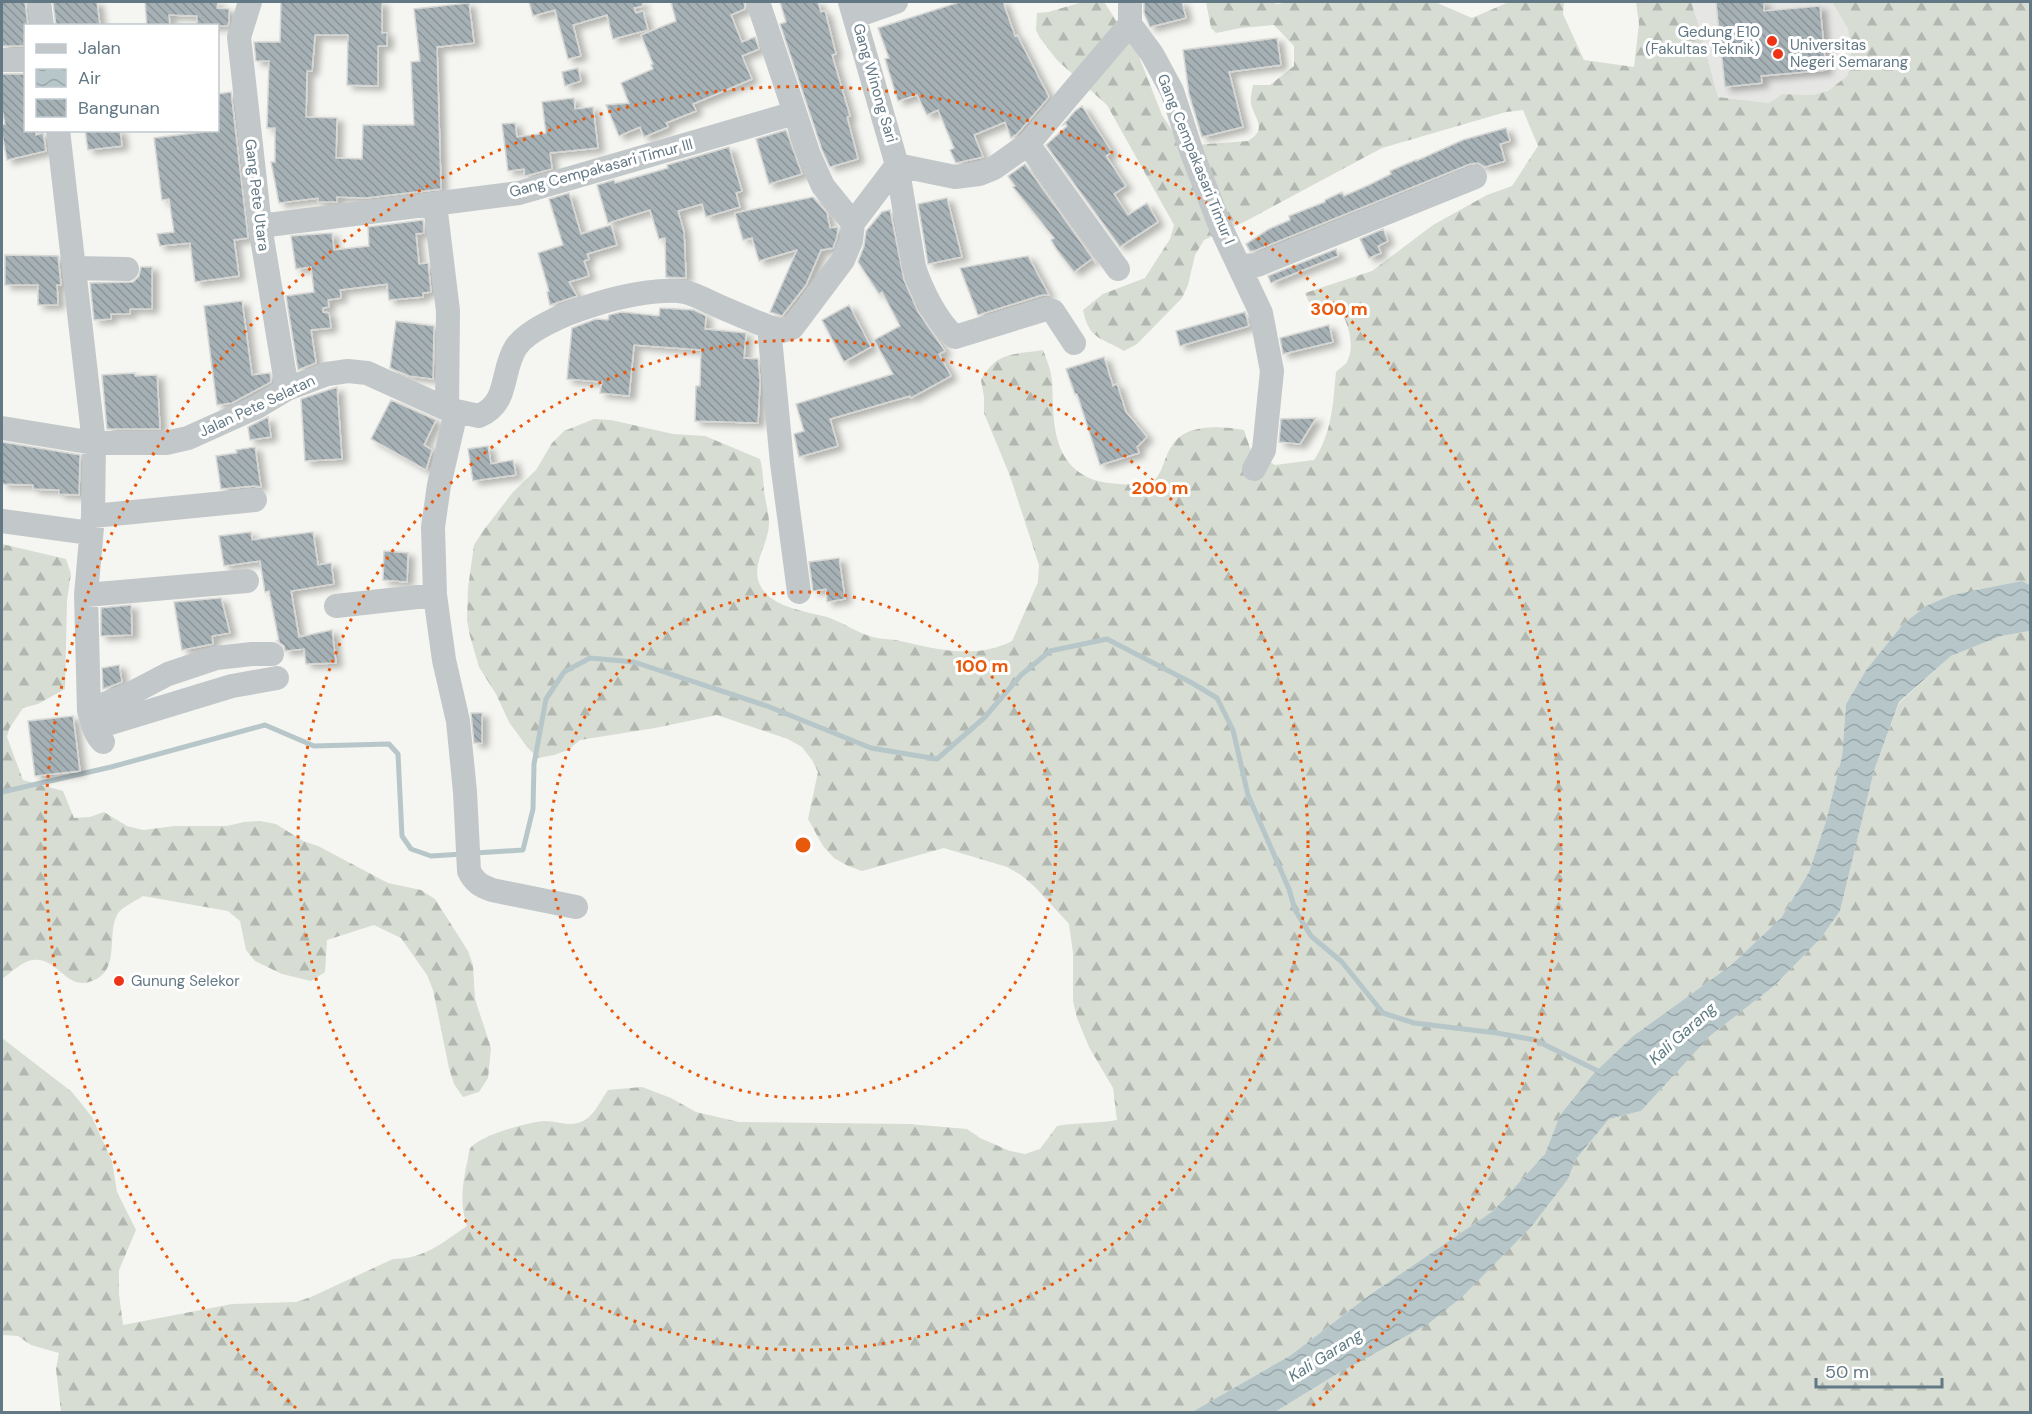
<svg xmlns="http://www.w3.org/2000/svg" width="2032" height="1414" font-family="'DM Sans',sans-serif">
  <defs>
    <pattern id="forest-firs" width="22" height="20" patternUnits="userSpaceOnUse" patternTransform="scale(1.5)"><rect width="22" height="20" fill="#d7ddd2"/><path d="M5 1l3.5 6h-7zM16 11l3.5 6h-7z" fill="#b2b8b0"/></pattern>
    <pattern id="water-waves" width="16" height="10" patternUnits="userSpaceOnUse" patternTransform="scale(1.5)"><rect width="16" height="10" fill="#b7c6c9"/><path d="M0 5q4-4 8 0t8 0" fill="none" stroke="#98a6a9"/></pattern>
    <pattern id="building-back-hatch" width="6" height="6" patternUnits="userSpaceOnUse" patternTransform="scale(1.5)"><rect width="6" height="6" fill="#a6b1b5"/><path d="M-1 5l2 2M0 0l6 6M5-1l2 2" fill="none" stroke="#8b9599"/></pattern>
    <filter id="shadow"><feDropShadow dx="6" dy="4" stdDeviation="3" flood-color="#0004"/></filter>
  </defs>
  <rect width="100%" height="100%" fill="#f5f5f1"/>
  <path fill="#e6e6e4" d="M1691,2H1832L1848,29L1852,61L1847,76L1828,91L1813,95L1782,94L1769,103L1718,97L1698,23Z"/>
  <path fill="url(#forest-firs)" d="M1083,2H1104L1138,54L1162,115L1182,146L1248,141C1268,129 1255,120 1251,104C1250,98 1252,91 1253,85H1270L1294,66V46L1274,25L1241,28L1216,33L1211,28L1206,2H1271L1277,4L1292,2H1435L1472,18L1509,2H1564L1563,14L1584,60L1634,67L1639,24L1636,2H1691L1698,23L1718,97L1769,103L1782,94L1813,95L1828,91L1847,76L1852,61L1848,29L1832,2H2030V585L2022,581L1926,606L1903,624L1866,670L1846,704L1842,756L1826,821L1809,872L1781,918L1730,966L1633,1036L1594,1073L1560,1115L1545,1154L1493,1211L1368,1296L1291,1355L1192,1412H61L56,1369L59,1353L31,1345L18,1336L2,1335V1038L72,1092L92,1117L112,1161L117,1192L136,1230L119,1270V1294L123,1325L232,1304L296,1302L311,1297L393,1259C424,1259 442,1243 467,1226C460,1205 462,1189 466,1167C468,1162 468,1154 470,1149C477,1136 531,1121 546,1121C557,1121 566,1126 578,1123C593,1119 599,1103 608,1090L642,1087L671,1098L696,1112L739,1122L909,1124L967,1129L980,1138L1010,1151L1025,1154L1040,1149L1057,1126C1077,1122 1097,1124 1117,1120L1113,1088L1089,1047L1077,1018L1073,1001V953L1069,924L1035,887L1021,875L1007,867L944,848L862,871L848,866L834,858L823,846L808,819L818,772L812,760L802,747L788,739L717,715L655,728L580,740L568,750L554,755L538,758L527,747L509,722L496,694L479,667L470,636L467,620L468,588L474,545L483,531L513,492L536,470L552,443L564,431L594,419L611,420L673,434L705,436L760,459C763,470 763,480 764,491C766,506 772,521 767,536C763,551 752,569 760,585C770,607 805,611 827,617C843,622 857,633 873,637C880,639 889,639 896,640C935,649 975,660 1012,641L1038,582L1039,565L1010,476L984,413V397L981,380C997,351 1013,355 1043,350C1047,360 1051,370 1052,381C1054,419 1050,463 1094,480C1109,485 1134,484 1150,486C1166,469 1162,460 1173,444C1187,423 1222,426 1244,430L1251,451L1275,465L1314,460C1332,433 1333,404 1336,372C1339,369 1345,365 1347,362C1355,346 1349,327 1342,313L1315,316L1305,293L1372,271L1433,225L1487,195L1512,186L1538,146L1523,110L1506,112L1382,148L1246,221L1204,240L1195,255L1188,285L1182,298L1137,344L1124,351C1101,337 1089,340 1083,310L1103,294L1145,278L1170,239L1174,225L1107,105L1057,60L1040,38L1036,30L1037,13L1048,12Z
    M2,544L66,559L71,574L67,600L65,689L38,704L23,708L9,729L7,737L23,780L63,791L74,818L90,817L104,812L127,826L143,830L175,826H227L244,822L260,821L276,824L303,841L318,846L388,883L421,890L435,899L468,951L473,965L475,999L491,1048L488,1078L479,1092L463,1097L454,1084L449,1068L433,990L427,975L401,938L374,925L327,940L325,972L311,981L282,974L255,961L246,950L240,921L228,911L143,896C136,901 121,907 117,915C106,937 122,973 89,982C66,989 56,956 33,960C23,961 10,973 2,979Z
    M2030,631V1412H1275L1337,1374L1568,1179L1576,1159L1609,1119L1641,1111L1710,1036L1774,986L1821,938L1840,911L1874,771L1899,703L1951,656L2001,636Z"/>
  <path fill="url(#water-waves)" d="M2022,581L2030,585V631L2001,636L1951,656L1899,702L1874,771L1840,911L1821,938L1774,986L1710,1036L1641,1111L1609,1119L1576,1159L1568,1179L1531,1227L1463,1296L1428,1324L1337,1374L1275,1412H1192L1291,1355L1368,1296L1493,1211L1545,1154L1560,1115L1594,1073L1633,1036L1730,966L1781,918L1809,872L1826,821L1842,756L1846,704L1866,670L1903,624L1926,606L1952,595Z"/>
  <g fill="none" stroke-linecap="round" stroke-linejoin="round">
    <path stroke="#b7c6c9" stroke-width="5" d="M2,792L111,767L265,725L314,746L389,744L398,754L402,836L411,849L431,856L463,854
      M475,853L523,850L533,809L534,764L546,699L564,672L590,658L634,662L767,706L871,748L937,759L984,718L1021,675L1050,651L1107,639L1192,683L1217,698L1233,730L1248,795L1289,889L1295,910L1311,936L1342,962L1383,1013L1414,1023L1497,1033L1535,1040L1602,1073"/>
  </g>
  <path fill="url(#building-back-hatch)" stroke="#d6d6d4" stroke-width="1.5" filter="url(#shadow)" d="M2,2H25L28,26H26V46H2Z
    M53,2H97L100,26H56Z
    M145,2H218L217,8L229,9V21L228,26H197V16L169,15L170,26H147Z
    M281,2H382V33H387V46H378V86L347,85L348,35H315L312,71H307L306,117L337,118L336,158L362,159L363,125H414L411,62L420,61L414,9L469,3L474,43L437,47L441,189L366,198L337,197V202H318V198L279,203L271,162H275V128H267L269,61H256L254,42H280Z
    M529,2H642L643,6L634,8L636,13L643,11L648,30L613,39L607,15L573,25L581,56L568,59L555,10L533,16Z
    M671,2H744L745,9L731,15L742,42L755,37L759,49L742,56L752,79L693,104L696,111L666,123L668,127L644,137L640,127L619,136L606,105L629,103L621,83L653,69L651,65L653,64L641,35L676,21Z
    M780,2H818L821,12L825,11L836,54L832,55L850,116L847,117L858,159L830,167L822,150L780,24L786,22Z
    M960,2H1003L1015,36L1017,35L1049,97L1018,133L1011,138L1005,122L974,135L983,157L956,163L950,150L954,148L938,110L927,115L917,95L898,101L885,59L889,58L878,28Z
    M1144,2H1182L1186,18L1150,27L1144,13Z
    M1716,2H1764V11L1820,6L1826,70L1761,76L1762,83L1725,87Z
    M1277,38L1281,65L1229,72L1243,127L1202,137L1189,94L1183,50Z
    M578,68L581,81L565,86L562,72Z
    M2,74H26V130H35L36,135L43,133L46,151L7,160L2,134V125L5,124L2,109Z
    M231,92L248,238L234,240L239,276L195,282L190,243L160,246L157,234L174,232L169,199L162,200L154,138L218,130V94Z
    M574,98L575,109L593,107L598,148L550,153L552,169L525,176L524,169L508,171L502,124L515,123L517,137L546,133L542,102Z
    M1082,106L1112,152L1106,156L1126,186L1114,194L1128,215L1147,203L1158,222L1120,247L1046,145L1067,126L1066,124L1063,125L1075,111Z
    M1506,128L1510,141L1500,144L1505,161L1485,167L1478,163L1470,164L1254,251H1250L1246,244L1269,229L1290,220L1289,216L1325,202V200L1342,192L1344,196L1369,185L1391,174L1390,171L1416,160V161L1463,140Z
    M85,130H120L122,146L88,150Z
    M786,130L802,174L769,184L756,139Z
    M729,147L742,191L736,193L740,207L706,217L702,204L678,211L684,232L686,278L666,277L665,238L659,239L650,210L608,223L597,185L614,180L615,183L668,168L667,165Z
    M1025,164L1096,263L1093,258L1074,272L1057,250L1051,240L1054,238L1013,187L1015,186L1008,176Z
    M569,193L581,234L611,225L617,245L587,254L589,259L584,261L589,276L569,282L577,296L550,305L547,292L549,291L538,253L563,245L549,199Z
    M813,197L827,213L830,228L838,227L837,237L833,248L821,250L806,285L782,316L770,312L797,250L759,261L752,238L743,240L735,213Z
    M947,198L962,257L928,264L918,204Z
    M890,210L904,280L918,312L945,351L939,354L951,376L911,398L910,396L830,419L838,446L799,457L794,434L804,431L796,404L893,374L874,340L900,326L882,292L879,294L858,262L864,246L866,231L882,212Z
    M423,220L424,233L416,234L419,264L428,263L431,292L423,293V297L389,300L387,284L340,290L341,298L328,300L329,307L323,308V312L329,313L331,328L311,330L316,363L298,370L286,296L314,292L311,267L296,269L291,236L332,233L334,250L369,246L368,227Z
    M1383,229L1388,241L1378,246L1381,253L1369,258L1360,239Z
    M1336,249L1338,256L1271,283L1268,276Z
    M5,255L58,256L61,285H57L58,305H38V285H5Z
    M1028,256L1049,295H1042L978,315L960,268Z
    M141,267H152V309H130V314H111V319L94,320L90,283L133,282L139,276Z
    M242,301L252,375L270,373L271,382L232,403L217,405L204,306Z
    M849,305L871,347L844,362L822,320Z
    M660,308L694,310L706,316L705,329L746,333L744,358L758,359L760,381L758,423L695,421L696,386H700L701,350L634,345L629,396L600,393L602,382L567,379L572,328L596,319L608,320L609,315L622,312L659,316Z
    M1245,312L1249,326L1180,346L1176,331Z
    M396,321L434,326L433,379L409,376L390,368Z
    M1329,325L1333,342L1283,354L1280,338Z
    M1104,357L1113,386L1117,384L1126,412L1147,437L1137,447L1139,453L1100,465L1077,394H1075L1066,369Z
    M135,373V376L157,375L160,429H107L102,375Z
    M337,387L342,459L305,461L301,399Z
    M391,400L436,420L424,445L432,450L426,470L371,439Z
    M268,417L271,437L250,440L248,427Z
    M1316,418L1300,444L1279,442L1281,419Z
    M2,442L80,455L79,495L59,494V490L33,489V485L2,484Z
    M488,446L491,464L513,460L516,475L473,481L468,449Z
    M255,447L261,487L254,486L221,489L216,456L237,453L236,450Z
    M251,532L252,540L313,532L318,565L331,563L334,584L291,591L299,637L332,630L336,663L306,664L304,649L285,651L284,646L277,641H279L269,591L265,592L260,561L224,566L219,536Z
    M384,551L408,553L407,582L383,580Z
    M839,558L845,599L827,602L826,589L813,591L809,562Z
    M221,598L230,633L212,636L213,644L182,650L174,602Z
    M131,605L132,635L101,636V608Z
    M119,665L122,682L103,689L102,668Z
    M471,713H482V743H474Z
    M73,716L80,771L35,776L28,721Z"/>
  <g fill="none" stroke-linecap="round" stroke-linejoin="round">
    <path stroke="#c2c7c9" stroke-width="24" d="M39,2L42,26
      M250,2L239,37L260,226L287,389
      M758,2L809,155L823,186L853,223
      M850,2L897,165L914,267C921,289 937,322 955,337L1046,309L1053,311L1074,343
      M856,16L896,2
      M1130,24L1152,54L1172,91L1192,153L1221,228L1261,313L1272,371L1264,450L1254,469
      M2,60H26
      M58,130L94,443L93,516L86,595L89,710C92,721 94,734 103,742
      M1028,144L1118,269
      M435,204L448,311L447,409
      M853,223L897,165L955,177L979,174L994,168L1028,144L1130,24V2
      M260,226L519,193L795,113
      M1241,266L1257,265L1475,177
      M74,268L127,269
      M769,327L782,463L799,592
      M456,412L439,485L433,527L435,595L444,660L458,721L465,792L469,871C474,882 481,886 492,890L576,907
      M2,428L94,443H166L188,438L257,407L287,389L327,374L348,371L367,373L447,409L479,416C510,403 500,372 516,347C537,315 648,284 685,292C695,294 705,300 714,304C732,312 751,320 769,327L782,331L792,328L843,260L851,241L853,223
      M93,516L255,500
      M2,521L90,533
      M86,595L247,581
      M336,606L435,595
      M89,710L128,695L168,674L216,658L252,654H272
      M94,728L232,686L277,678"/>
  </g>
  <g fill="none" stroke="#e8590c" stroke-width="3" stroke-dasharray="3 6">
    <circle cx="803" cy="845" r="253"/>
    <circle cx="803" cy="845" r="505"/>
    <path d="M296 1408A758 758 0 1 1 1310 1408"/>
  </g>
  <g fill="#ef3317" stroke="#fff" stroke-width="2">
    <circle cx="1772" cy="41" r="6"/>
    <circle cx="1778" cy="54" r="6"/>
    <circle cx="119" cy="981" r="6"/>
  </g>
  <g text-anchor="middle" stroke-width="6" stroke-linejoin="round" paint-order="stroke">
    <g font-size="15" fill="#627884" stroke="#fff" text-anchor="start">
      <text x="1760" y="37" text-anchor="end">Gedung E10<tspan x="1760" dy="17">(Fakultas Teknik)</tspan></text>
      <text x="1790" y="50">Universitas<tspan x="1790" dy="17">Negeri Semarang</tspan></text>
      <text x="131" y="986">Gunung Selekor</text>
    </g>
    <g font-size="15" fill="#627884" stroke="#fff">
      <text transform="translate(875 83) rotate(74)" y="5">Gang Winong Sari</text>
      <text transform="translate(1196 159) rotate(68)" y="5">Gang Cempakasari Timur I</text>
      <text transform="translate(601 168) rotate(-15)" y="5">Gang Cempakasari Timur III</text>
      <text transform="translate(257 195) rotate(83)" y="5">Gang Pete Utara</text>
      <text transform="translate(257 406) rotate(-25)" y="5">Jalan Pete Selatan</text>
    </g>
    <g font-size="16" font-style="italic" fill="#5d7b82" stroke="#fff">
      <text transform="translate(1682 1033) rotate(-42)" y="6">Kali Garang</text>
      <text transform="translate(1325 1355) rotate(-32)" y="6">Kali Garang</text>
    </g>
  </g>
  <circle cx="803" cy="845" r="9" fill="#e8590c" stroke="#fff" stroke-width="3"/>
  <g font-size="18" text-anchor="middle" font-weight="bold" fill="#e8590c" stroke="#fff" stroke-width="6" stroke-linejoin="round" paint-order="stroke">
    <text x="1339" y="315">300 m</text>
    <text x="1160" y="494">200 m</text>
    <text x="982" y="672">100 m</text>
  </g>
  <rect width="2032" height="1414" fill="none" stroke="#627884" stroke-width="6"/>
  <rect x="24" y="24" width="195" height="108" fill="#ffffff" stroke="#c0c9ce" stroke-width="1.5"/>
  <rect x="36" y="44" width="30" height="9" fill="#c2c7c9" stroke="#c0c9ce" stroke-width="1.5"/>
  <text x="78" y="54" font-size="18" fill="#627884">Jalan</text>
  <rect x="36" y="69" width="30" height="18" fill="url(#water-waves)" stroke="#c0c9ce" stroke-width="1.5"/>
  <text x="78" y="84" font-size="18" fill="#627884">Air</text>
  <rect x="36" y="99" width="30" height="18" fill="url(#building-back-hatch)" stroke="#c0c9ce" stroke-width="1.5"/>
  <text x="78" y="114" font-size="18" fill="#627884">Bangunan</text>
  <path d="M1816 1378v9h126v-9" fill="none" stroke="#627884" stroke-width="3"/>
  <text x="1825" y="1378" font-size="18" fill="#627884" stroke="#ffffff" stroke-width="4.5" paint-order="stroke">50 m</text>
</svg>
